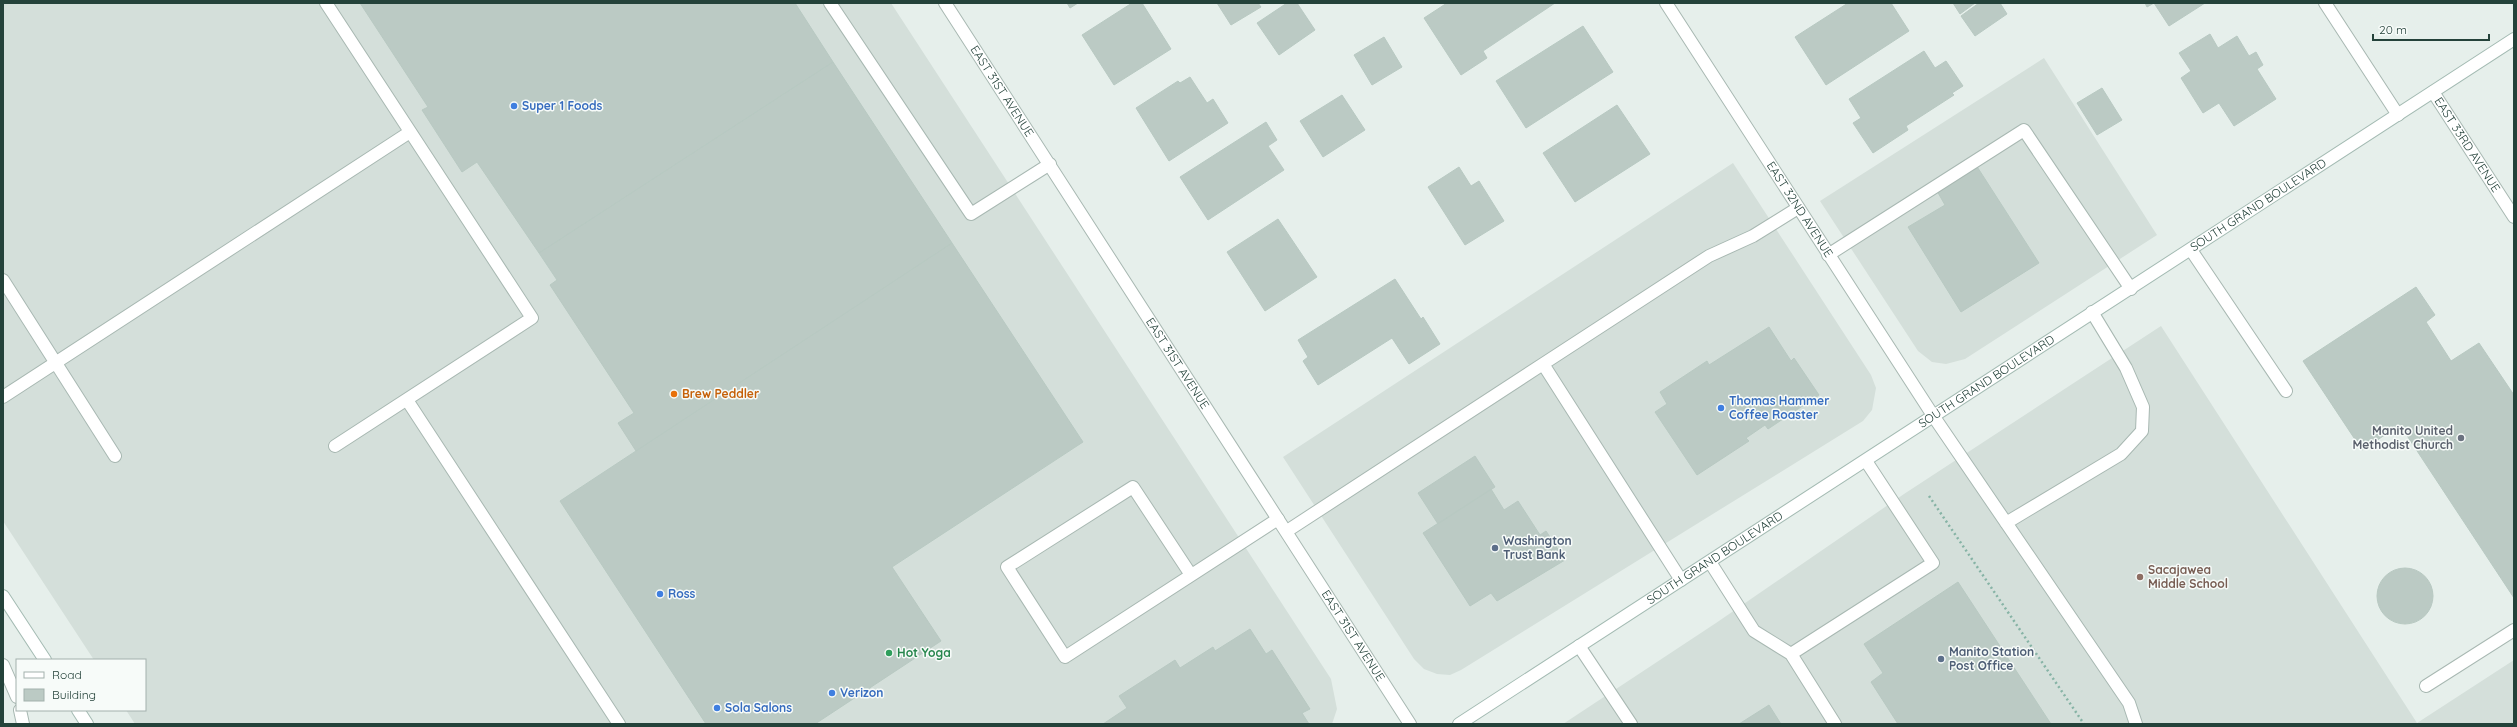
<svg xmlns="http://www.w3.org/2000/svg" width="2517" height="727" font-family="Quicksand,sans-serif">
  <rect width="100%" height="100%" fill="#e6efeb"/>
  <path fill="#d4dfda" d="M3,3H891L1331,679L1337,709L1332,724H135L126,710H145V660H94L3,521Z
    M2044,58L2157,235L1965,359L1946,364L1932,362L1918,351L1820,201Z
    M1733,163L1871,375L1876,388L1872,410L1863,421L1461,670L1450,675L1437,674L1424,669L1414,659L1283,457Z
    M2161,326L2417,723L2514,660V724H1563L1716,623L1904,494Z"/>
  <path fill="#bbcac4" stroke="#b8c9c2" d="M360,3H795L833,62L539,253L477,162L462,172L422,110L428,107Z
    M1067,3H1078L1070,8Z
    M1132,3H1142L1171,49L1114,85L1082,35Z
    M1217,3H1258L1261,7L1231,25Z
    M1287,3H1297L1315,30L1279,55L1257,23Z
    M1447,3H1555L1483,51L1487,58L1461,75L1424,18Z
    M1848,3H1891L1909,31L1826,85L1795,37Z
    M1953,3H1975L1960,14Z
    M1979,3H2000L2007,14L1975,36L1961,16Z
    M2145,3H2154L2147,7Z
    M2154,3H2205L2169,26Z
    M1583,26L1613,72L1526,128L1496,81Z
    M2210,34L2218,48L2237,36L2249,56L2256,52L2263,65L2257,69L2276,99L2234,126L2219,103L2203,113L2181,78L2191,71L2179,53Z
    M1384,37L1402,67L1372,85L1354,55Z
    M1924,51L1935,68L1946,61L1963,86L1952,93L1954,95L1906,126L1908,130L1873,153L1853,123L1861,118L1849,99Z
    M833,62L952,243L636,451L618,423L634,413L550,285L557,280L539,253Z
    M1190,77L1207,103L1213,99L1228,123L1169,161L1136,108L1178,81L1180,83Z
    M2102,88L2122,120L2097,135L2077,103Z
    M1342,95L1365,130L1323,157L1300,121Z
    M1617,105L1650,154L1575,202L1543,153Z
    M1266,122L1277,140L1268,146L1284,170L1208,220L1180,177Z
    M1976,165L2039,263L1961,312L1908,227L1945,205L1937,191Z
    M1459,167L1471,186L1479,181L1504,221L1465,245L1428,187Z
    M1278,219L1317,277L1265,311L1227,252Z
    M952,243L1083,442L892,567L941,641L815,724H706L560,501Z
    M1395,279L1421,319L1423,317L1440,344L1409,364L1392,338L1318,385L1303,361L1308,357L1298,340Z
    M2416,287L2435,315L2426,322L2451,361L2479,343L2514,395V598L2400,425L2362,450L2303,361Z
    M1769,327L1791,361L1794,358L1819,395L1768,429L1765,425L1746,438L1749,441L1697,475L1655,412L1667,404L1660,392L1707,361L1709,365Z
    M1475,456L1495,487L1438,524L1418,493Z
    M1491,489L1504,510L1518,501L1540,535L1546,531L1565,560L1497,601L1491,593L1470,606L1423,533Z
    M2377 596a28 28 0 1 1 56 0a28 28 0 1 1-56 0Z
    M1958,582L2051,724H1898L1871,682L1883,673L1864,644Z
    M1250,629L1266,654L1272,650L1310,709L1302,713L1309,724H1103L1127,708L1119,696L1175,660L1180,668L1213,647L1215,651Z
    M1769,705L1781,724H1739Z"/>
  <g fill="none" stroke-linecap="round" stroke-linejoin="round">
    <g stroke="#a8b8b2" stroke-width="14">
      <path id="lane" d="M326,3L532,318L335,446
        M830,3L971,214L1050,164
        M2191,250L2286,391
        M1828,255L2024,130L2131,289
        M3,280L115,456
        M1543,364L1709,256L1753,236L1798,208
        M3,397L410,132
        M407,400L619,724
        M1934,417L2129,703L2136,724
        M2006,523L2121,454L2142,431L2143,407L2126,368L2092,312
        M1287,531L1543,364L1681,580
        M1710,562L1754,631L1791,654L1835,724
        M1191,575L1133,487L1007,567L1065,657L1278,519
        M1579,646L1631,724
        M1791,654L1933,563L1866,461
        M3,665L17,697
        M2426,686L2514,630
        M20,710L23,724"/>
    </g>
    <g stroke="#a8b8b2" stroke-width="14">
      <g id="street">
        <path id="s1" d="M945,3L1410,724"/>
        <path id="s2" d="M1666,3L1934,417"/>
        <path d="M2325,3L2398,115"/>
        <path id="s3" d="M2433,92L2514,217"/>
      </g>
    </g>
    <g stroke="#a4bbb3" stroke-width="14">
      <g id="secondary">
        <path d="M3,596L45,660"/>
        <path d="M78,710L87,724"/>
        <path id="s4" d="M1459,724L2514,39"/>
      </g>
    </g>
    <path stroke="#86b3a5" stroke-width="2.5" stroke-dasharray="2 3" stroke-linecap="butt" d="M1929,496L2084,724"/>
    <use href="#lane" stroke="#fff" stroke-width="12"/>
    <use href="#street" stroke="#fff" stroke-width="12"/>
    <use href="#secondary" stroke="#fff" stroke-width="12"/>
  </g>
  <g fill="#3f7fe0" stroke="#f7fbf9" stroke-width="1.5">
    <circle cx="514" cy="106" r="4"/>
    <circle cx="1721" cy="408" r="4"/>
    <circle cx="660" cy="594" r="4"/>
    <circle cx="832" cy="693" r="4"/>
    <circle cx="717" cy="708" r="4"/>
  </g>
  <circle fill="#e8710a" stroke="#f7fbf9" stroke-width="1.5" cx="674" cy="394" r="4"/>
  <circle fill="#6b7280" stroke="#f7fbf9" stroke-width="1.5" cx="2461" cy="438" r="4"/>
  <g fill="#5c6f8a" stroke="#f7fbf9" stroke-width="1.5">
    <circle cx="1495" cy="548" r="4"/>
    <circle cx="1941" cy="659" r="4"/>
  </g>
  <circle fill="#8d6e63" stroke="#f7fbf9" stroke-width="1.5" cx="2140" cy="577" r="4"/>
  <circle fill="#2e9e5b" stroke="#f7fbf9" stroke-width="1.5" cx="889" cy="653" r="4"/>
  <g text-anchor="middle" stroke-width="3" stroke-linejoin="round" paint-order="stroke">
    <g font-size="12" fill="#24423a" stroke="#f7fbf9">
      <text dy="4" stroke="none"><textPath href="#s1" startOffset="105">EAST 31ST AVENUE</textPath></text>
      <text dy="4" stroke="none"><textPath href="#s3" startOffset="63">EAST 33RD AVENUE</textPath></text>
      <text dy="4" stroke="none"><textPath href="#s4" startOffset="953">SOUTH GRAND BOULEVARD</textPath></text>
      <text dy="4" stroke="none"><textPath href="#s2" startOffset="246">EAST 32ND AVENUE</textPath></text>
      <text dy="4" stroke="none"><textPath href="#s1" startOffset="429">EAST 31ST AVENUE</textPath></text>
      <text dy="4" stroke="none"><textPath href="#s4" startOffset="629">SOUTH GRAND BOULEVARD</textPath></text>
      <text dy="4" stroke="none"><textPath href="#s4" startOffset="305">SOUTH GRAND BOULEVARD</textPath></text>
      <text dy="4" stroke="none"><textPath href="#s1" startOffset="753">EAST 31ST AVENUE</textPath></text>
    </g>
    <g font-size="12" font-weight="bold" fill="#366cbe" stroke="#f7fbf9" text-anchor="start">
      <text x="522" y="110">Super 1 Foods</text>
      <text x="1729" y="405">Thomas Hammer<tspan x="1729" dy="14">Coffee Roaster</tspan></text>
      <text x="668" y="598">Ross</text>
      <text x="840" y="697">Verizon</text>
      <text x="725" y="712">Sola Salons</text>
    </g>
    <g font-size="12" font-weight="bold" fill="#c56008" stroke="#f7fbf9" text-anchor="start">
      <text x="682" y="398">Brew Peddler</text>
    </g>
    <g font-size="12" font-weight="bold" fill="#5b616d" stroke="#f7fbf9" text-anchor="end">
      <text x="2453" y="435">Manito United<tspan x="2453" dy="14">Methodist Church</tspan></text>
    </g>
    <g font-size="12" font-weight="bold" fill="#4e5e75" stroke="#f7fbf9" text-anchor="start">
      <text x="1503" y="545">Washington<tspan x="1503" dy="14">Trust Bank</tspan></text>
      <text x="1949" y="656">Manito Station<tspan x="1949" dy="14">Post Office</tspan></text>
    </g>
    <g font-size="12" font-weight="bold" fill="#785e54" stroke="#f7fbf9" text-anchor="start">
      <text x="2148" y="574">Sacajawea<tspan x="2148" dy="14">Middle School</tspan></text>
    </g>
    <g font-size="12" font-weight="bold" fill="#27864d" stroke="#f7fbf9" text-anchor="start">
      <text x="897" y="657">Hot Yoga</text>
    </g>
  </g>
  <rect width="2517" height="727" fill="none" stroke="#24423a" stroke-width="8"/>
  <rect x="16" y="659" width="130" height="52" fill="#f7fbf9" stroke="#a3b1ad"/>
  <rect x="24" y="672" width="20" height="6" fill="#ffffff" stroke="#a3b1ad"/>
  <text x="52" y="679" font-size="12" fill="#24423a">Road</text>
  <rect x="24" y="689" width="20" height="12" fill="#bbcac4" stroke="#a3b1ad"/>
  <text x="52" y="699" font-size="12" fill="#24423a">Building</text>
  <path d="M2373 34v6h116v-6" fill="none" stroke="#24423a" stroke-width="2"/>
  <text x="2379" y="34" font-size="12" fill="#24423a" stroke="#f7fbf9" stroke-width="3" paint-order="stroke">20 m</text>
</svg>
